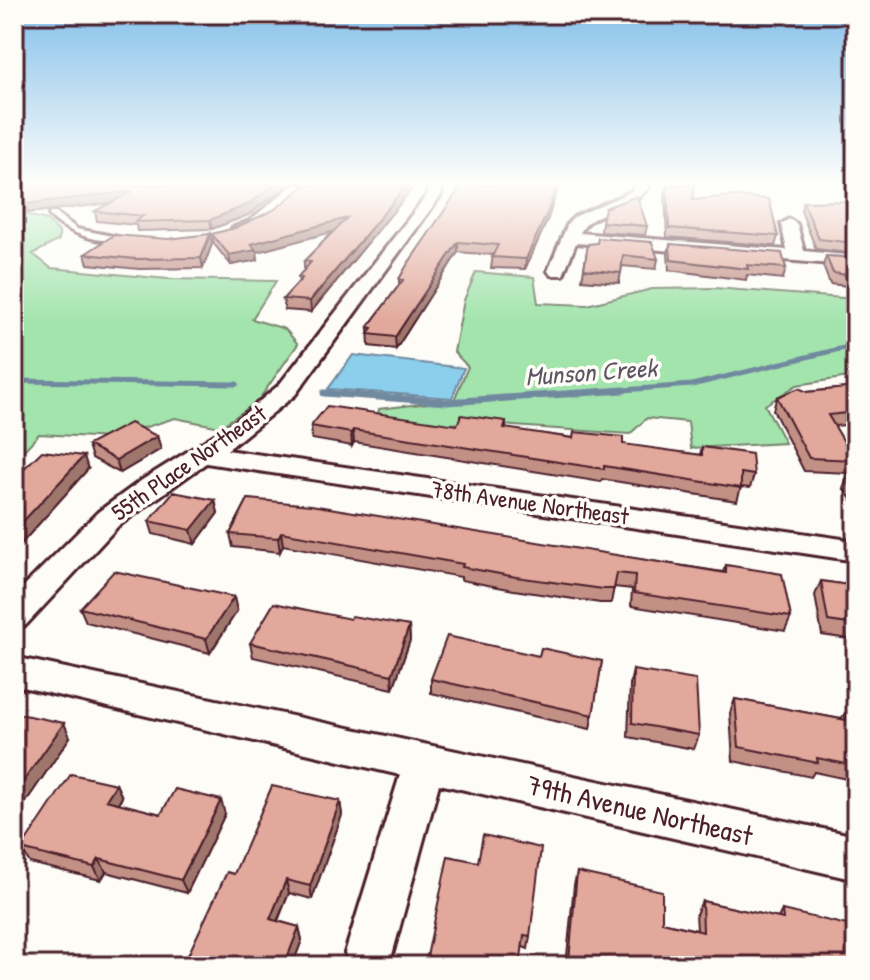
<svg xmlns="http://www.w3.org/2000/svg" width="870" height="980" font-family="'Patrick Hand',sans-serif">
  <rect width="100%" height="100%" fill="#fdfcf7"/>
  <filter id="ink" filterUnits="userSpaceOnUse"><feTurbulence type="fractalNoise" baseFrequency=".0125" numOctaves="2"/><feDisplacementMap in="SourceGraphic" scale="16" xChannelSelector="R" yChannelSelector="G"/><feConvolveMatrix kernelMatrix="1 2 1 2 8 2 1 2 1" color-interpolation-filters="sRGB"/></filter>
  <g filter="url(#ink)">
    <path fill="#a3e4ad" stroke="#76826c" stroke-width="2" d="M46,185L24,206L27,215L47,220L59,232V240L33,254L51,268L168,279L276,281L252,319L285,329L298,344L257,402L220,427L175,418L111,438L39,434L14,461V190Z
      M476,272L534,277L538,303L587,305L652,289L714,288L856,299V376L797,385L765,405L785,443L691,448L688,422L647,418L630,434L471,423L375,427L379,409L454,400L468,367L454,352L464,300Z"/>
    <path fill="#8bcfec" stroke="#71899f" stroke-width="2" d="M353,355L464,368L452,398L328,389Z"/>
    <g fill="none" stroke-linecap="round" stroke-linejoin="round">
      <path stroke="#71899f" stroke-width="5" d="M14,381L237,384
        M595,392L692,385L856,345"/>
      <path stroke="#71899f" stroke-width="7" d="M324,393L447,402L624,390"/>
      <g stroke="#4a1f2b" stroke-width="6">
        <path id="lane" d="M50,213H56L77,229L123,238C102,246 64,232 49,215Z"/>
      </g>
      <g stroke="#4a1f2b" stroke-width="6">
        <path id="street" d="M293,185H309C293,203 258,239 232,234V228L249,221Z
          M429,185H443L441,195L295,395L227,450L856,541V561L206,463L118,526L26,625L14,629V596L98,512L142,480L235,422L279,385L427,195Z
          M636,185H650C634,210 590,210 580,233L787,250L781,224L789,219L797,224L804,251L856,256V266L576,243L563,275H551L548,271L568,223L574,217L632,191Z
          M14,657L856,836V880L439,784L389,966H351L345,953L400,775L14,685Z"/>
      </g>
      <use href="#lane" fill="#fdfcf7" fill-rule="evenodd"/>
      <use href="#street" fill="#fdfcf7" fill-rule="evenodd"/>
    </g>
    <path fill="#c29085" stroke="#4a1f2b" stroke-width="2" d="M22,185H288L248,215L212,229L137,231L136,225L97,221L95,211L111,203L28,213Z
      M304,185H411V190L311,312L285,310L283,299L299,282L298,277L304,270V261L333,231L257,252L258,260L231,265L214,244L212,234L235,228L274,210L293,195Z
      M462,185H559L547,221L525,269L491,268L493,255L458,252L396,349L369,346L368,327L399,285V279Z
      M667,185L693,200L778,236L775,246L667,237L665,194Z
      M856,201V254L816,249L801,211L803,202Z
      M602,222L647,226L645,235L601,232Z
      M212,244L203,268L139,269L88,264L85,254Z
      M588,244L658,259L656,269L622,266L619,283L582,280Z
      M670,244L786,268L783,279L747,275L746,280L669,270L668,254Z
      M826,256L856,258V287L830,284L823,266Z
      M856,387V424L834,426L855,460L850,473L804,471L773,410L777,397L807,392Z
      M506,421V429L700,455L702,447L754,475L750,488L741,487L737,501L602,479L601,482L354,442L352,446L312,439L311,426L457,425Z
      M157,436L161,449L120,473L92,458L88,445Z
      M88,469L20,545H14V478Z
      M848,475H856V506L843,488Z
      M248,499L723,572L726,565L791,617L785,631L631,606L632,589L614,587L611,603H600L514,590L461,580V577L283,545L280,552L233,547L230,534Z
      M215,500L218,513L195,544L153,534L149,521Z
      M821,581L856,586V640L822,635L815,595Z
      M80,608L237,611L210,653L86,622Z
      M350,619L409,626L410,640L393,689L253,657L250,643Z
      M539,656L602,661L590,729L431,693V679Z
      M633,670L699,735L694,749L628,737L630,684Z
      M735,699L841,719L845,713L856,715V781L814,772L811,777L733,761L730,713Z
      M14,720L70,737L23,806L17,805L14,810Z
      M116,784L122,797L119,804L161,814H225L187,893L106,872L101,880L30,863L21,849Z
      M340,801L342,815L312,899L289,893L278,921L299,927L302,940L292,966L234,874Z
      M448,856L530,936L528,949L523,947Z
      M577,872L662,922L697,930L696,914L702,901L778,918L782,910L856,966H566L574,885Z"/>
    <path fill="#9e766c" stroke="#4a1f2b" stroke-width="2" d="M275,185H288L248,215L212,229L210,220Z
      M407,185H411V190L311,312L310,301Z
      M557,185H559L547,221L525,269L526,259Z
      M133,191L135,200L28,213L25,204Z
      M347,218V228L257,252L258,260L231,265L229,255L251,244Z
      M210,234L212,244L203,268L201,258Z
      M458,242V252L396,349L395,337Z
      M353,430L354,442L352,446L351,433Z
      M157,436L161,449L120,473L116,460Z
      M84,456L88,469L20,545L14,531Z
      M215,500L218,513L195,544L191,530Z
      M281,532L283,545L280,552L278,538Z
      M234,597L237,611L210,653L206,639Z
      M409,626L410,640L393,689L392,675Z
      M64,723L70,737L23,806L15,793Z
      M116,784L122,797L112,814L106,800Z
      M221,800L225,814L187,893L181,880Z
      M340,801L342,815L312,899L310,886Z
      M99,859L106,872L101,880L94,867Z
      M286,880L289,893L273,931L270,919Z
      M299,927L302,940L292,966H284Z"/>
    <path fill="#e1a89b" stroke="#4a1f2b" stroke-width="2" d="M22,185H275L247,205L210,220L135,222L143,216L95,211L133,191L25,204Z
      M304,185H407L310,301L283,299L302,278L298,277L311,262L304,261L347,218L251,244L256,250L229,255L212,234L235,228L274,210L293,195Z
      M462,185H557L548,211L526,259L492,257L498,245L458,242L395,337L368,334L372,328L368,327L403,280L399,279L407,265Z
      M667,185H694L693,200L731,196L769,199L778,236L669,228Z
      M637,196L647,226L602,222L605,208Z
      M856,201V243L819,239L803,202Z
      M210,234L201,258L136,259L85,254L114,235L168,239Z
      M598,238L652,242L658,259L623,255L621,273L584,269L588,244L597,243Z
      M670,244L782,253L786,268L747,265L748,269L671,260Z
      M826,256L856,258V276L833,273Z
      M856,387V412L828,415L855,460L809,458L777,397L799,388L807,392Z
      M327,406L457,425L461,415L506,421L504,428L573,438L574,432L623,437V444L702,455V447L752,454L754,475L741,473V488L604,466V469L353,430L351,433L311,426Z
      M130,423L157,436L116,460L88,445Z
      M42,451L84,456L14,531V478Z
      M848,475H856V485Z
      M173,492L215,500L191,530L149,521Z
      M248,499L311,505L726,573V565L782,574L791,617L634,593L635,575L617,573L614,589H603L516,577L462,567L463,564L281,532L278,538L230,534Z
      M114,571L234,597L206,639L80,608Z
      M821,581L856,586V625L828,621Z
      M274,603L350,619L352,616L409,626L392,675L250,643Z
      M447,636L539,656L541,648L602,661L593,715L431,679Z
      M633,670L696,680L699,735L632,723Z
      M735,699L846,720L845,713L856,715V766L817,758L818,763L739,747Z
      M19,714L64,723L15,793L14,792V720Z
      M71,774L116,784L106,800L161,814L175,789L221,800L181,880L99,859L94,867L21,849Z
      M272,786L340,801L310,886L286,880L270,919L299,927L284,966H183L227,872L234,874Z
      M483,835L541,848L530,936L524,935L520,966H425L448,856L478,862Z
      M577,872L662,891V922L703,932L702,901L783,919L782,910L856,927V966H588L569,961Z"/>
  </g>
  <linearGradient id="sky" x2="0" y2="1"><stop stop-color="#83bfea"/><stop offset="0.57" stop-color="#fefefb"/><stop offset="1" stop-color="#fefefb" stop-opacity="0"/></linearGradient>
  <rect width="870" height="322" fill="url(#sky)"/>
  <g text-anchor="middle" stroke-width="7" stroke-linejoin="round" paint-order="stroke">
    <g font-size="24" fill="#4a1f2b" stroke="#fdfcf7">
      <text transform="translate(189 463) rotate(-35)" y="8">55th Place Northeast</text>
      <text transform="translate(530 503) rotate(8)" y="8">78th Avenue Northeast</text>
    </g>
    <g font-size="26" font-style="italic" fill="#5e5465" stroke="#fdfcf7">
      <text transform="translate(591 372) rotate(-4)" y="9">Munson Creek</text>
    </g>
    <g font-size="28" fill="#4a1f2b" stroke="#fdfcf7">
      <text transform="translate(640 810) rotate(13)" y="10">79th Avenue Northeast</text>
    </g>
  </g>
  <rect width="870" height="980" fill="none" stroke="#fdfcf7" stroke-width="48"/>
  <rect x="24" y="24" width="822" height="932" fill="none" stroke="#4a1f2b" stroke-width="3" filter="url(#ink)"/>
</svg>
